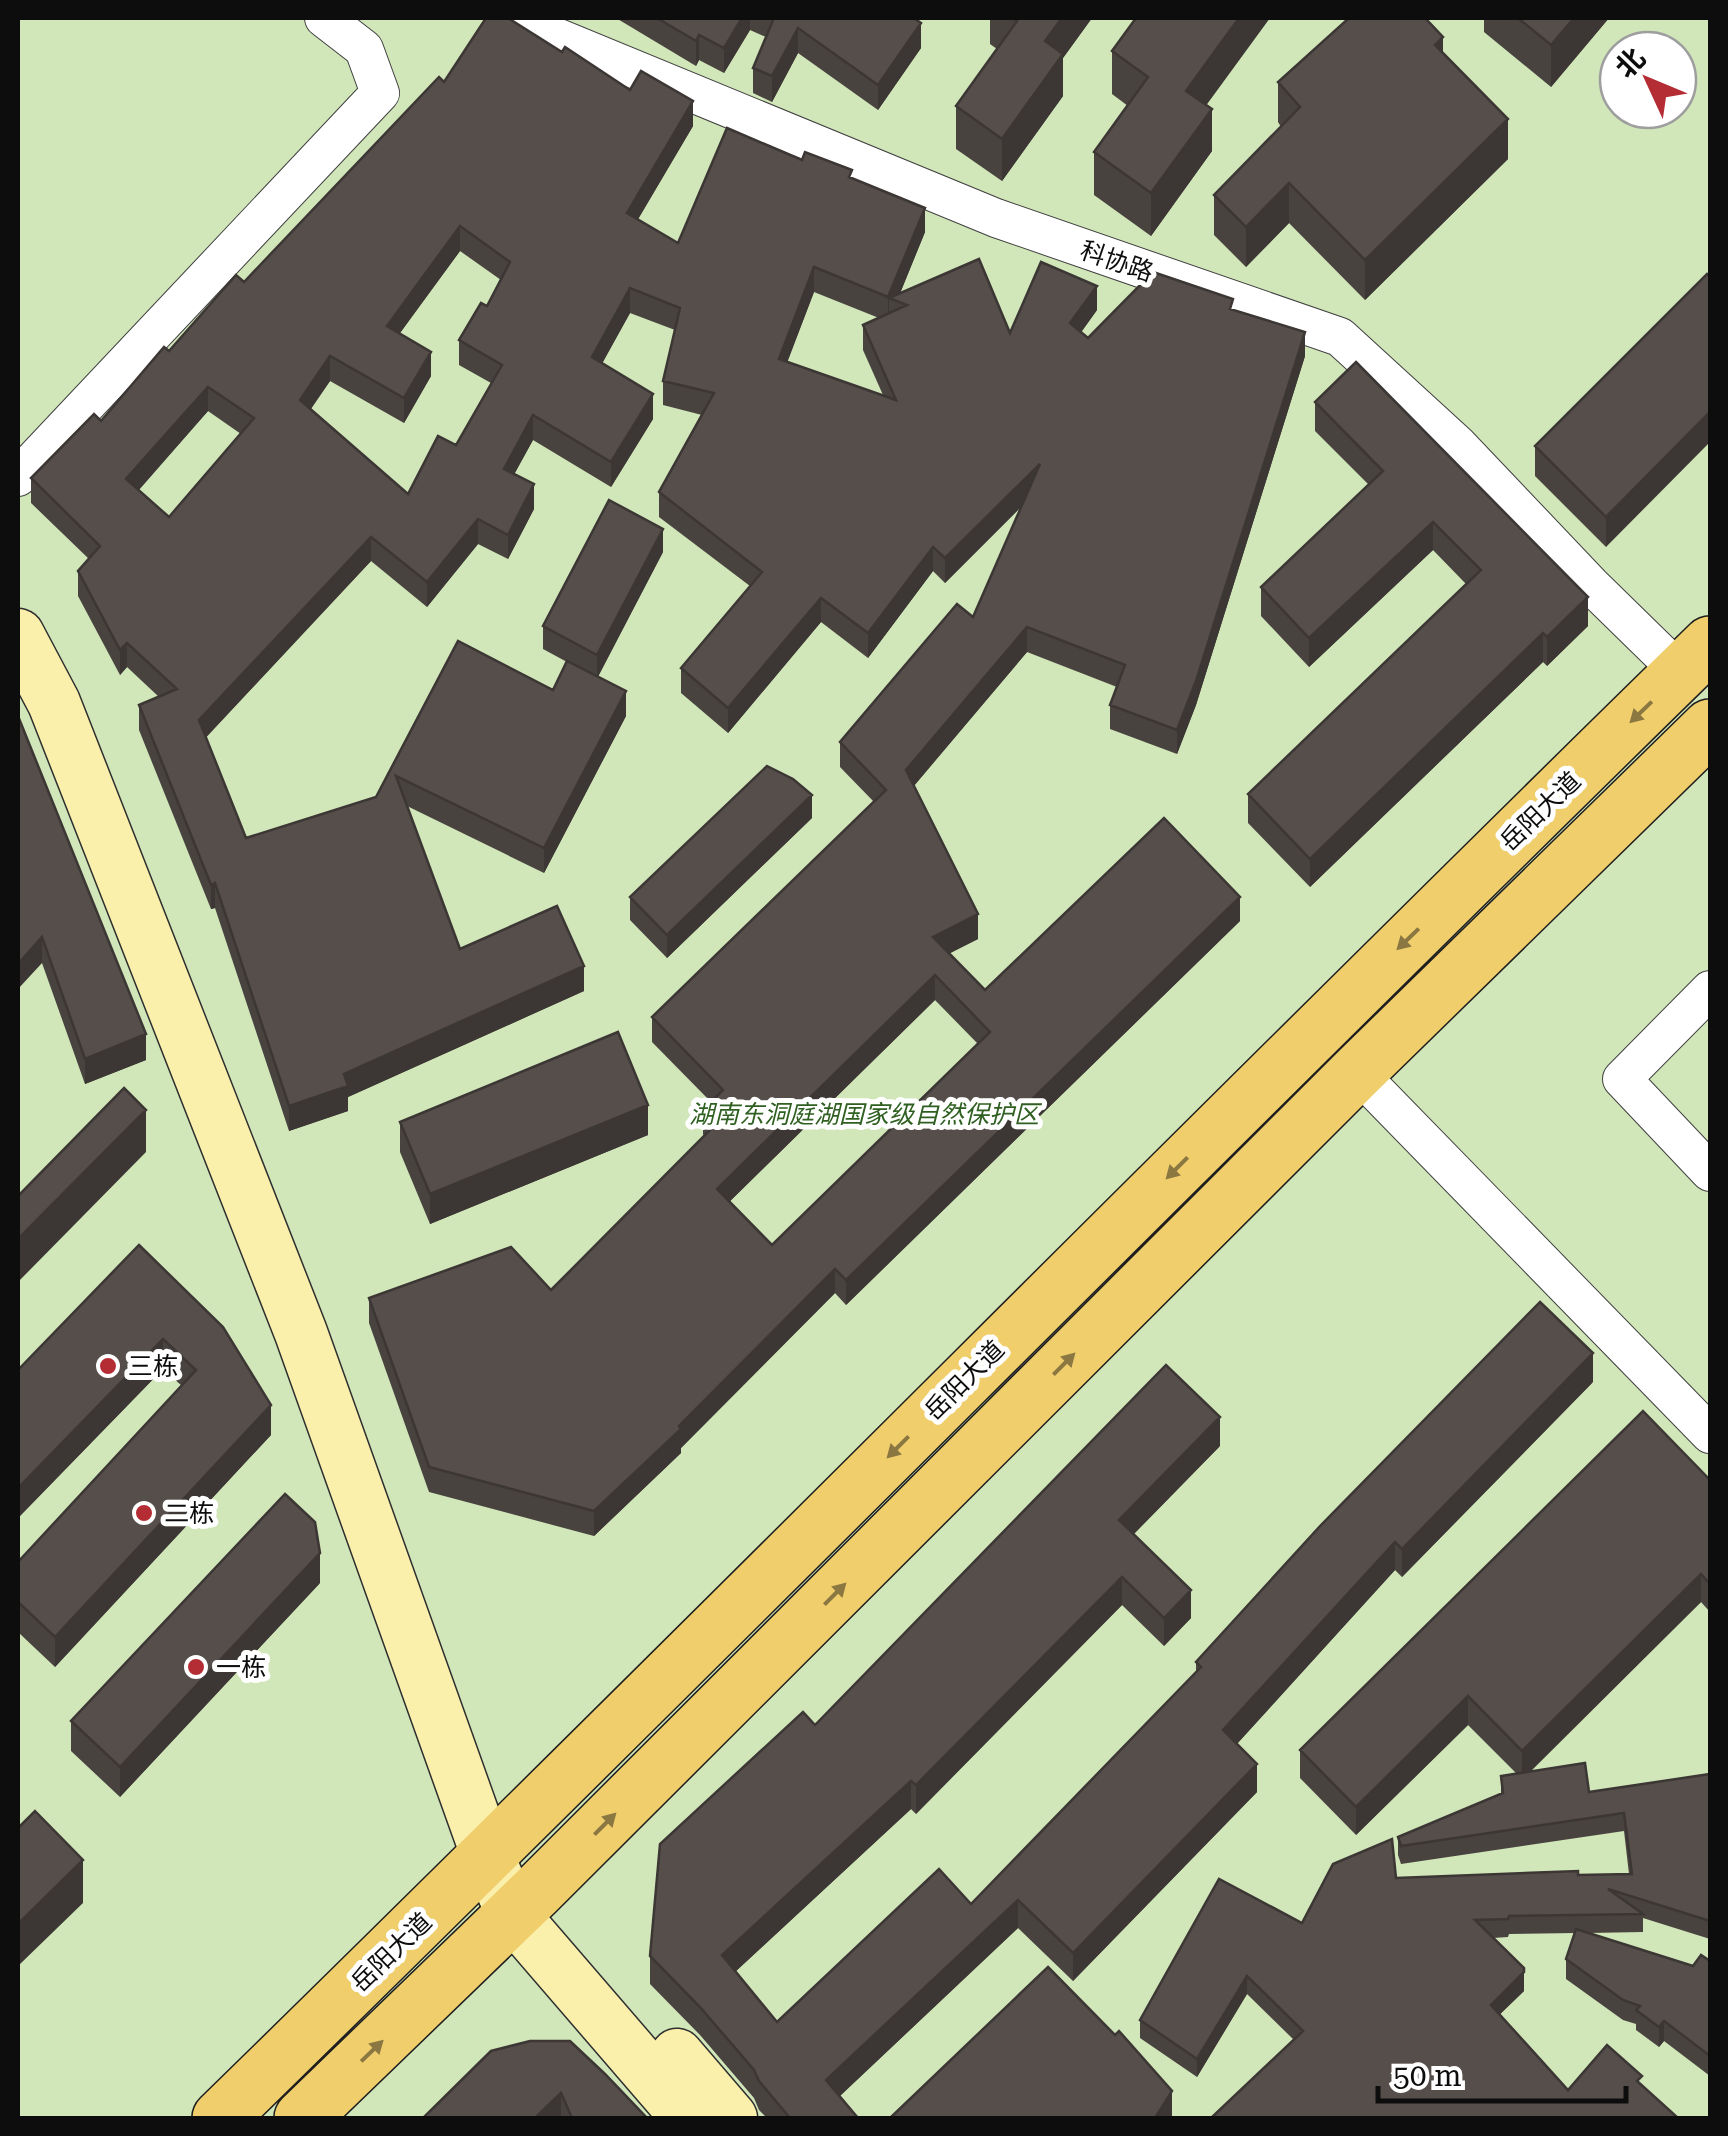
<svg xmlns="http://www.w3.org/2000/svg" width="1728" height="2136" font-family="'Roboto Serif','Noto Sans SC',serif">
  <rect width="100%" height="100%" fill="#fefaed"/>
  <path fill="#d1e6b9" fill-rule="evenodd" d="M18,18H1710V2118H18ZM1618,50H1678V110H1618Z"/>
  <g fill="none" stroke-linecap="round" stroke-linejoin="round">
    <g stroke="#404040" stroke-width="40">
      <path id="street" d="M510,18L996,218L1340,337L1458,445L1591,585L1681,673
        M18,477L380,93L364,49L324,18
        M1710,990L1622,1079L1710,1172
        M1357,1072L1710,1434"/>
    </g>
    <g stroke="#2f2f2f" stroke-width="55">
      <path id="secondary" d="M18,635L54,703L301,1333L488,1857L513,1915L688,2118
        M677,2055L731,2118"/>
    </g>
    <g stroke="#1e1e1e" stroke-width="58">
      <path id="primary" d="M220,2118C720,1630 1210,1132 1710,644
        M302,2118L536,1892L1357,1072L1710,727"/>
    </g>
    <use href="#street" stroke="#fff" stroke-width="38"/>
    <use href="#secondary" stroke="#faf0ac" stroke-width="52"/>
    <use href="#primary" stroke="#f0ce6b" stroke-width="55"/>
  </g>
  <path fill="#494340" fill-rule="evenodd" d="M616,18H918L917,20L921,48L878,110L798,53L772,102L753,93V68L766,37L750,30L724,73L699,60L696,66Z
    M990,18H1092L1063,58V96L1002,181L956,149V106L997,49L990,44Z
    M1484,18H1609L1551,87L1484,32Z
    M1112,51L1207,105L1212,151L1151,236L1094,195V152L1128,106L1112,94Z
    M562,52L693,126L638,219L678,243L802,160L852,178L925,232L900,293L1010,333L1097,310L1081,332L1088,338L1233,310L1305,356L1196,705L1177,754L1110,729V705L1117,687L1027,652L914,786L978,939L949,953L985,990L1240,921L846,1305L835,1293L681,1448V1453L594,1536L429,1492L369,1323V1298L551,1290L704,1136L703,1134V1110L711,1102L652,1042V1017L874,802L840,767V742L973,617L1021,507L945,583L933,571L868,658L821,622L728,733L681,693V668L750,586L659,517V492L702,415L663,405V381L675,330L630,313L602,363L653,419L611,487L533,440L514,474L534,509L508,559L478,544L427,607L371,561L206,737L246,838L376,797L458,641L553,690L567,662L543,649V626L663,552L598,677L626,716L544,873L407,806L460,949L584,991L348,1097V1111L289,1131L215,908L211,909L139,730V705L159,697L127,667L120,675L78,596V571L89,559L31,503V478L101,421L169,351L244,282L444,82ZM460,251L501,280L487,306L459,340V365L491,383L456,445L408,494L311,409L330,381L404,423L431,376L399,334ZM814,292L879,318L863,325V350L883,395L787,362ZM208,411L241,434L169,517L139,490ZM935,1000L978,1044L772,1245L729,1202Z
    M1443,54L1508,159L1365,300L1289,223L1246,267L1214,235V195L1281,127L1278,122V82Z
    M1707,274L1606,547L1535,476V446Z
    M1315,402L1588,626L1547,666L1543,662L1310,887L1248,823V794L1466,584L1433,550L1309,667L1261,616V587L1369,485L1315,431Z
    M18,716L146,1060L85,1084L42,963Z
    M812,818L667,958L630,920V897Z
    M400,1122L648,1135L430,1224L400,1152Z
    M139,1245L271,1435L55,1667L18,1632V1562L182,1386L163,1369L18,1518V1370Z
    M1593,1382L1402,1577L1395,1570L1237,1744L1257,1792L1073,1981L1018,1928L840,2096L858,2118H767L759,2110L754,2098L700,2035L650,1984V1956L815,1725L1220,1446L1134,1534L1191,1618L1164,1646L1122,1605L916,1814L911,1809L735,1972L777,2022L971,1904L1196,1673V1662Z
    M1710,1480V1612L1701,1602L1530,1771L1589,1792L1710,1774V1939L1643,1918V1932L1589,1933L1693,1966L1710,1961V2076L1664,2041L1659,2047L1636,2030V2024L1623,2020L1566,1979V1959L1575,1933L1509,1934L1508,1937L1493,1938L1524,1991L1500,2014L1568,2090L1642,2086L1678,2118L1294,2040L1247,1994L1197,2077L1140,2038V2020L1302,1923L1396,1878L1629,1874L1624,1831L1401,1864L1398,1855V1837L1501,1794V1776L1516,1773L1468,1725L1356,1835L1300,1778V1750Z
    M320,1583L120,1797L71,1751V1721Z
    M491,2051L647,2118H423Z"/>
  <path fill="#3c3734" d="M742,18H750V30L724,73V48Z
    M1062,18H1092L1063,58V96L1002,181V139L1045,41Z
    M1239,18H1270L1186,133V91Z
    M1574,18H1609L1551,87V45Z
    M921,23V48L878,110V85Z
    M798,28V53L772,102V76Z
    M699,35V60L696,66V41Z
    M1443,37V77L1435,45Z
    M693,101V126L627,238V213Z
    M1212,109V151L1151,236V193Z
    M1508,119V159L1365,300V260Z
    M1289,183V223L1246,267V227Z
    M925,208V232L897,301L889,298V318L888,322V297Z
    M460,226V251L387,351V326Z
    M814,267V292L779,384V359Z
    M1097,286V310L1070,348V323Z
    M630,288V313L592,382V357Z
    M1305,332V356L1196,705L1177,754V730Z
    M431,352V376L404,423V398Z
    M330,356V381L300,424V400Z
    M208,387V411L126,504V479Z
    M653,394V419L611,487V462Z
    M1710,412V442L1606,547V517Z
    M533,415V440L504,493V469Z
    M1040,464V488L945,583V558Z
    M534,484V509L508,559V535Z
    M478,519V544L427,607V582Z
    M1433,522V550L1309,667V638Z
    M663,529V552L597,678V655Z
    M371,537V561L199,745V720Z
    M933,547V571L868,658V633Z
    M1588,597V626L1547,666V637Z
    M821,598V622L728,733V708Z
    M1027,627V652L906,795V770Z
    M1543,633V662L1310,887V859Z
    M127,643V667L120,675V650Z
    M626,691V716L544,873V848Z
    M812,795V818L667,958V935Z
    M215,883V908L211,909V885Z
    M1240,897V921L846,1305V1280Z
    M978,914V939L933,962V937Z
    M42,937V963L18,989V964Z
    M584,966V991L348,1097V1111L289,1131V1106L344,1074Z
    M935,975V1000L717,1214V1189Z
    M146,1034V1060L85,1084V1059Z
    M648,1105V1135L430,1224V1194Z
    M146,1110V1152L18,1282V1239Z
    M835,1269V1293L681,1448V1453L594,1536V1511Z
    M163,1339V1369L18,1518V1488Z
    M1593,1353V1382L1402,1577V1549Z
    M271,1405V1435L55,1667V1637Z
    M1220,1417V1446L1119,1549V1520Z
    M1395,1542V1570L1223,1759V1730Z
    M320,1553V1583L120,1797V1767Z
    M1701,1574V1602L1522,1780V1751Z
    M1122,1577V1605L916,1814V1785Z
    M1191,1590V1618L1164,1646V1618Z
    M1468,1696V1725L1356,1835V1807Z
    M1257,1764V1792L1073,1981V1953Z
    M911,1781V1809L722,1984V1955Z
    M83,1860V1903L18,1966V1924Z
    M1018,1900V1928L826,2109V2080Z
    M1524,1972V1991L1491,2023V2005Z
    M1247,1976V1994L1197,2077V2059Z
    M1664,2021V2041L1659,2047V2027Z
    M1172,2091V2118H1155Z
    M561,2093V2118H535Z"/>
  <path fill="#554e4a" stroke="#3c3734" stroke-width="2.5" fill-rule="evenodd" d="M486,18H508L562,52L565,47L630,90L641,71L693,101L627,213L678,243L727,128L802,160L805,152L852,170L849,177L925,208L888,297L814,267L779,359L896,400L863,325L907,305L889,298L979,259L1010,333L1041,262L1097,286L1070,323L1088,338L1153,272L1233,299L1230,309L1305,332L1196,681L1177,730L1110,705L1125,665L1027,627L906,770L978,914L933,937L985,990L1164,818L1240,897L846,1280L835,1269L679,1426L681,1429L594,1511L429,1467L369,1298L511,1247L551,1290L716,1124L703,1110L723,1090L652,1017L886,790L840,742L957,604L973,617L1040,464L945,558L933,547L868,633L821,598L728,708L681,668L762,572L659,492L714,393L663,381L680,308L630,288L592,357L653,394L611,462L533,415L504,469L534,484L508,535L478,519L427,582L371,537L199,720L246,838L376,797L458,641L553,690L567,661L626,691L544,848L396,776L460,949L557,906L584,966L344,1074L348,1086L289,1106L215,883L211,885L139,705L177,689L127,643L120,650L78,571L100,546L31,478L94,414L101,421L164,347L169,351L236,275L244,282L439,77L444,82ZM460,226L510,262L487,306L481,303L459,340L502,365L456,445L438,436L408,494L300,400L330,356L404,398L431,352L387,326ZM208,387L254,418L169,517L126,479ZM935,975L990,1032L772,1245L717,1189Z
    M657,18H742L724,48L699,35L696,41Z
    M774,18H914L921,23L878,85L798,28L772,76L753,68Z
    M1012,18H1062L1045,41L1063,54L1002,139L956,106L1017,21Z
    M1136,18H1239L1186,91L1212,109L1151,193L1094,152L1148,77L1112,51Z
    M1349,18H1425L1443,37L1435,45L1508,119L1365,260L1289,183L1246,227L1214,195L1300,107L1278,82Z
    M1518,18H1574L1551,45Z
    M1707,274L1710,277V412L1606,517L1535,446Z
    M1356,362L1588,597L1547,637L1543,633L1310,859L1248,794L1481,570L1433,522L1309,638L1261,587L1383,471L1315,402Z
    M609,500L663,529L597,655L543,626Z
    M18,716L146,1034L85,1059L42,937L18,964Z
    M767,766L793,779L812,795L667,935L630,897Z
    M618,1032L648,1105L430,1194L400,1122Z
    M124,1088L146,1110L18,1239V1196Z
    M139,1245L223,1327L271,1405L55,1637L18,1602V1562L196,1370L163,1339L18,1488V1370Z
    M1540,1302L1593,1353L1402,1549L1395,1542L1223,1730L1257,1764L1073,1953L1018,1900L826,2080L858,2118H790L759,2081L754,2070L700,2007L650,1956L660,1844L803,1712L815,1725L1166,1365L1220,1417L1119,1520L1191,1590L1164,1618L1122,1577L916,1785L911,1781L722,1955L777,2022L939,1869L971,1904L1201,1667L1196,1662L1322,1524Z
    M1643,1411L1710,1480V1584L1701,1574L1522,1751L1468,1696L1356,1807L1300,1750Z
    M285,1494L315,1522L320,1553L120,1767L71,1721Z
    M1585,1763L1589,1792L1710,1774V1921L1608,1889L1643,1914L1509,1916L1508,1919L1475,1920L1524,1968V1972L1491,2005L1568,2090L1607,2045L1642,2076L1637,2081L1678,2118H1211L1303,2031L1247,1976L1197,2059L1140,2020L1219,1879L1302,1923L1333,1864L1392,1839L1396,1878L1578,1871V1875L1632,1874L1624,1813L1401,1846L1398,1837L1503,1793L1501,1776Z
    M35,1811L83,1860L18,1924V1828Z
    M1576,1929L1693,1966L1701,1955L1710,1961V2056L1664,2021L1659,2027L1636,2010L1640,2006L1623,2000L1566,1959Z
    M1048,1967L1115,2035L1119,2031L1172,2091L1155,2118H890Z
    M530,2041H570L605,2074L647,2118H572L561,2093L535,2118H423L491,2051Z"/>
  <defs><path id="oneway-solid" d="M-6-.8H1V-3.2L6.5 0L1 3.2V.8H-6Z" transform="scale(2.5)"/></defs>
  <g fill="#8a7741">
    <use href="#oneway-solid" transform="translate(1641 712) rotate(136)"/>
    <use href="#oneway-solid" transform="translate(1408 939) rotate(136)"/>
    <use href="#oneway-solid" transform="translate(1177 1168) rotate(135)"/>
    <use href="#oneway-solid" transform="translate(1064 1364) rotate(-45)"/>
    <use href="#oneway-solid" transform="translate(898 1447) rotate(135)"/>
    <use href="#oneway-solid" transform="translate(835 1594) rotate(-45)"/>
    <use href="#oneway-solid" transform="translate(605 1824) rotate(-45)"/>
    <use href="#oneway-solid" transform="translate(372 2051) rotate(-44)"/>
  </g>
  <g fill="#b42d35" stroke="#fff" stroke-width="4">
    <circle cx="108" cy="1366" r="10"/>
    <circle cx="144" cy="1513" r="10"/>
    <circle cx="196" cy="1667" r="10"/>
  </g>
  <g text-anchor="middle" stroke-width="10" stroke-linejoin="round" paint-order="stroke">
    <g font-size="25" fill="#0d0d0d" stroke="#fff">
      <text transform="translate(1117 261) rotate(19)" y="9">科协路</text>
      <text transform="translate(1540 811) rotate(-44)" y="9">岳阳大道</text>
      <text transform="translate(964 1380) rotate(-45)" y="9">岳阳大道</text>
      <text transform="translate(391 1952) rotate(-44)" y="9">岳阳大道</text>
    </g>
    <g font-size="25" font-style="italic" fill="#2f6021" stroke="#fff">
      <text x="864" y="1123">湖南东洞庭湖国家级自然保护区</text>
    </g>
    <g font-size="25" fill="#0d0d0d" stroke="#fff" text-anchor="start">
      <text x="128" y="1375">三栋</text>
      <text x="164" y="1522">二栋</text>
      <text x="216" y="1676">一栋</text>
    </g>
  </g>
  <rect width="1728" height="2136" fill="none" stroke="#0d0d0d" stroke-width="40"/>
  <g transform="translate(1648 80) rotate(314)"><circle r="48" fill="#ffffff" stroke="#9e9e9e" stroke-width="2.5"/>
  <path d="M0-8L18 38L0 25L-18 38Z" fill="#b42d35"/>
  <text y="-15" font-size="28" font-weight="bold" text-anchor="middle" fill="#0d0d0d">北</text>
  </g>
  <path d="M1378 2086v15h248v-15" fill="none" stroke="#0d0d0d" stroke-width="5"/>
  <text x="1393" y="2086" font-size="30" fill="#0d0d0d" stroke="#ffffff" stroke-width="8" paint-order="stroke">50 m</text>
</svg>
